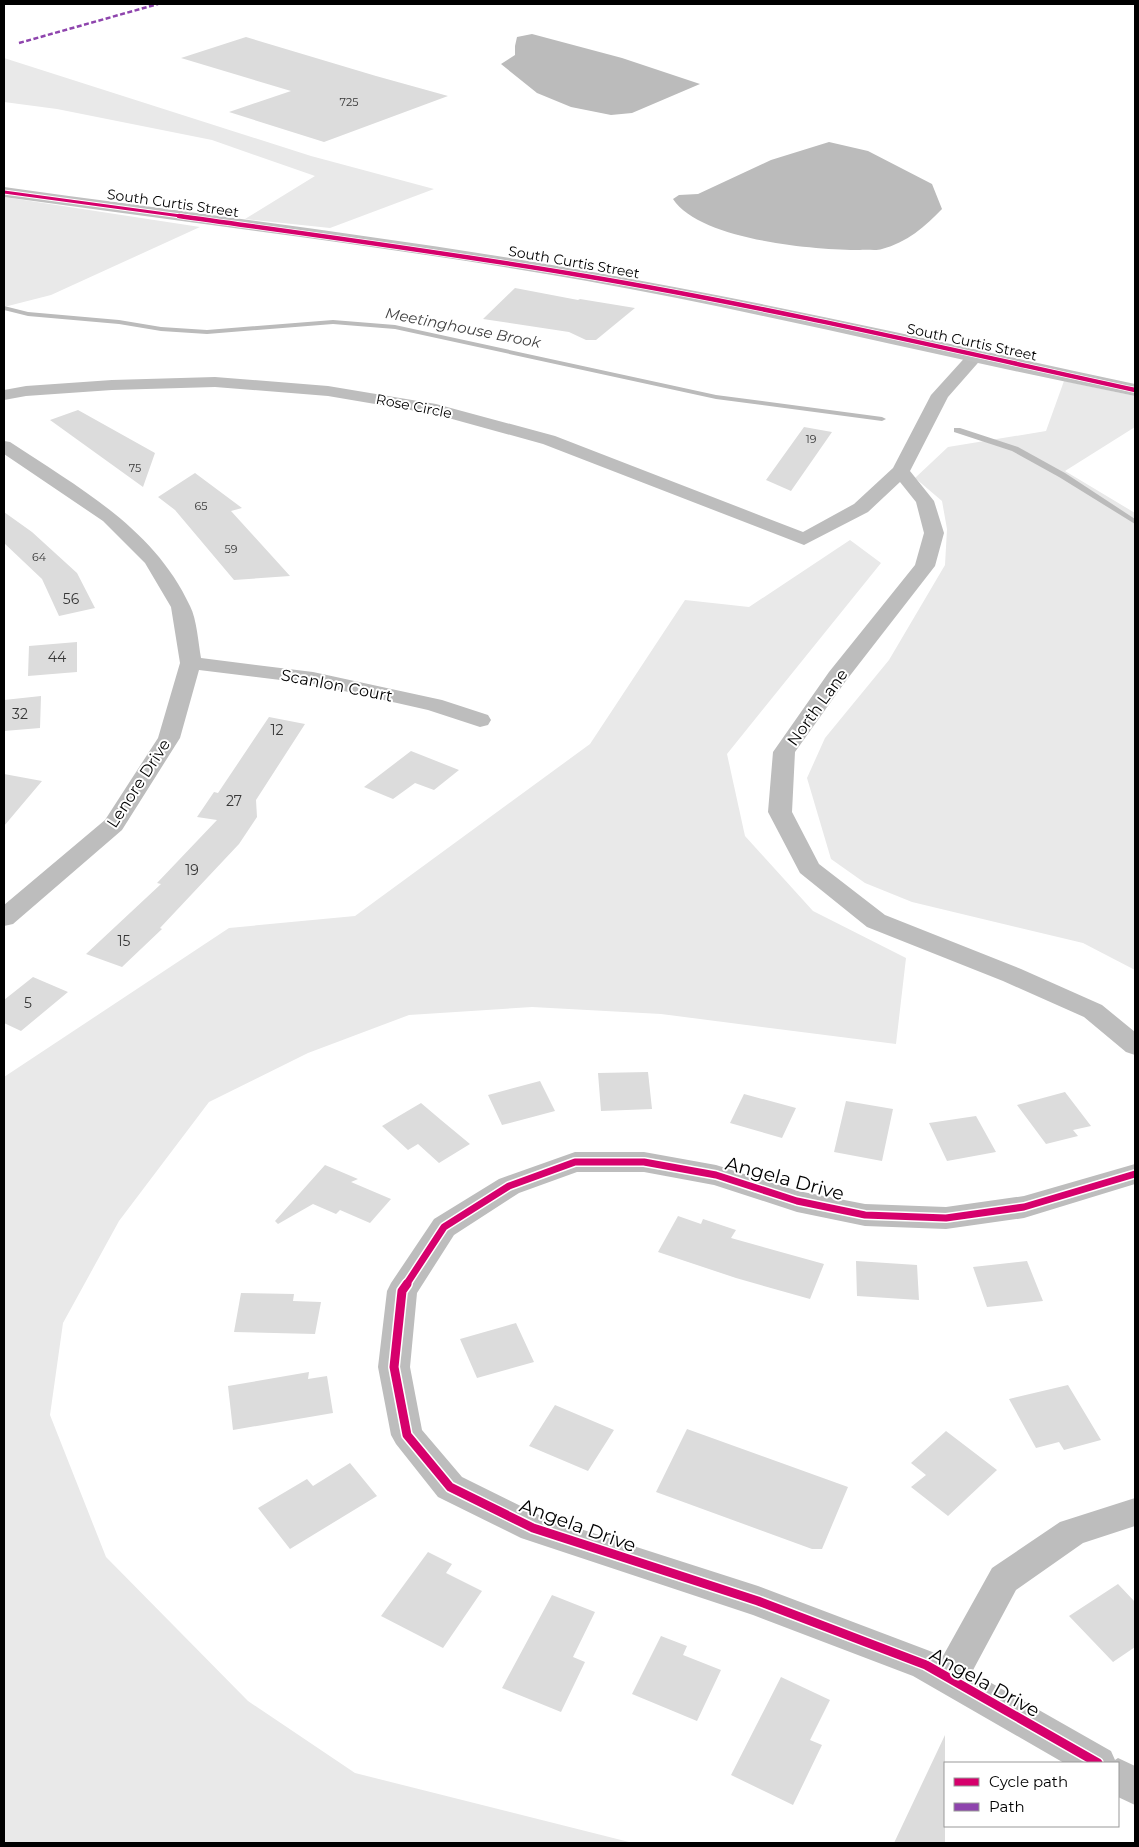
<svg xmlns="http://www.w3.org/2000/svg" width="1139" height="1847" font-family="Montserrat,sans-serif">
  <rect width="100%" height="100%" fill="#fff"/>
  <path fill="#e9e9e9" d="M4,58L311,156L434,189L330,228L245,219L315,176L212,140L57,109L4,102Z
    M4,197L200,227L51,295L4,307Z
    M1064,381L1135,396V427L1065,471L1135,513V970L1083,943L912,902L865,883L831,859L807,778L825,738L889,660L945,565L947,529L942,501L915,478L948,447L1046,431Z
    M850,540L881,563L727,754L745,836L813,911L906,958L896,1044L661,1014L532,1007L409,1015L308,1053L209,1102L119,1221L63,1323L50,1415L106,1557L248,1701L355,1773L633,1843H4V1077L229,928L355,916L590,744L685,600L749,607Z"/>
  <path fill="#bbb" d="M532,34L622,58L700,84L632,113L611,115L571,107L537,93L501,64L515,55V46L517,37Z
    M829,142L868,151L932,184L942,209C926,226 906,243 882,249C876,251 867,249 860,250C813,250 700,240 673,199L679,195L698,194L771,160Z"/>
  <g fill="none" stroke-linecap="round" stroke-linejoin="round">
    <path fill="#bbb" fill-rule="evenodd" d="M4,306L28,312L119,320L161,327L207,330L333,320L395,325L716,395L882,417L886,419L882,421L716,399L395,329L333,324L207,334L161,331L119,324L28,316L4,310Z
      M954,428H960L1018,447L1065,473L1135,519V524L1059,477L1012,451L954,432Z"/>
  </g>
  <path fill="#dcdcdc" d="M246,37L376,76L448,96L324,142L229,112L291,91L181,58Z
    M515,288L578,300L580,299L635,308L596,340H586L569,332L483,319Z
    M78,410L155,453L143,487L50,420Z
    M804,427L832,432L791,491L766,480Z
    M195,473L242,508L231,511L290,576L234,580L175,510L158,497Z
    M4,512L32,532L77,573L95,608L59,616L42,579L4,543Z
    M77,642V672L28,676L29,646Z
    M41,696L40,728L4,731V700Z
    M269,717L305,724L256,800L257,817L239,844L160,928L162,929L122,967L86,954L161,884L157,883L217,820L197,817L214,792L218,793Z
    M411,751L459,770L434,790L415,783L393,799L364,787Z
    M4,774L42,781L4,826Z
    M33,977L68,992L21,1031L4,1023V1000Z
    M648,1072L652,1109L601,1111L598,1073Z
    M540,1081L555,1111L502,1125L488,1095Z
    M1065,1092L1091,1126L1073,1130L1078,1136L1046,1144L1017,1105Z
    M744,1094L796,1108L782,1138L730,1123Z
    M846,1101L893,1109L882,1161L834,1152Z
    M421,1103L441,1120L470,1144L439,1163L418,1144L408,1150L382,1126Z
    M976,1116L996,1152L947,1161L929,1123Z
    M325,1165L358,1179L351,1182L391,1199L370,1223L340,1210L336,1214L313,1204L278,1224L275,1221Z
    M678,1216L701,1224L703,1219L736,1230L731,1238L824,1264L810,1299L736,1278L658,1252Z
    M856,1261L917,1265L919,1300L857,1296Z
    M1027,1261L1043,1301L987,1307L973,1267Z
    M241,1293L294,1294L293,1301L321,1302L315,1334L234,1332Z
    M516,1323L534,1362L477,1378L460,1339Z
    M309,1372L308,1379L327,1376L333,1413L233,1430L228,1386Z
    M1068,1385L1101,1440L1064,1450L1059,1442L1036,1448L1009,1399Z
    M555,1405L614,1430L588,1471L529,1446Z
    M687,1429L848,1487L822,1549H812L656,1492Z
    M946,1431L997,1470L948,1516L911,1487L926,1475L911,1463Z
    M350,1463L377,1496L290,1549L258,1508L307,1479L313,1486Z
    M428,1552L452,1564L446,1573L482,1591L443,1648L381,1616Z
    M1118,1584L1135,1602V1647L1113,1662L1069,1616Z
    M552,1595L595,1612L573,1657L585,1662L561,1712L502,1688Z
    M661,1636L687,1646L683,1655L721,1670L697,1721L632,1694Z
    M781,1677L830,1700L810,1740L822,1745L793,1805L731,1775Z
    M945,1735V1843H894Z"/>
  <g fill="none" stroke-linecap="round" stroke-linejoin="round">
    <path fill="#bdbdbd" fill-rule="evenodd" d="M976,351L982,352L984,356L948,397L910,471L934,501L944,533L935,566L845,682L795,752L792,812L819,864L885,915L1021,969L1102,1005L1135,1032V1055L1126,1052L1084,1017L1003,981L867,927L800,873L768,812L773,752L829,672L915,565L924,533L916,502L900,482L868,512L804,545L543,444L434,414L328,396L215,387L112,390L26,396L4,400V390L26,386L112,380L215,377L328,386L436,404L555,436L803,532L854,504L893,468L931,395L970,352Z
      M4,441L10,442C79,488 154,528 190,606C197,620 198,642 201,658L313,672L442,700L488,715L491,720L488,725L480,727L428,710L313,684L199,670L180,738L122,830L13,924L4,926V905L105,820L158,738L180,663L171,607L145,563L103,521L4,454Z
      M575,1152H644L716,1165L798,1191L865,1204L946,1207L1024,1196L1135,1164V1184L1024,1218L946,1229L865,1226L797,1212L714,1185L644,1172H577L519,1193L454,1235L417,1293L410,1367L422,1430L462,1477L543,1517L758,1586L943,1656L992,1568L1060,1522L1135,1498V1526L1083,1543L1016,1590L972,1672L1111,1751L1115,1760L1118,1758L1135,1766V1805L1118,1797V1763H1064L913,1676L753,1615L521,1538L438,1497L396,1444L391,1435L378,1367L387,1291L391,1283L434,1219L499,1179Z"/>
    <path fill="#c0c0c0" fill-rule="evenodd" d="M4,187C198,214 393,237 587,271C771,303 953,345 1135,384V396C952,360 771,314 587,281C394,247 198,224 4,197Z"/>
    <path stroke="#8e44ad" stroke-width="2.5" stroke-dasharray="5 2.5" stroke-linecap="butt" d="M19,43L158,4"/>
    <g stroke="#fff" stroke-width="5">
      <path id="cycleway-far3" d="M4,192L188,217"/>
    </g>
    <g stroke="#fff" stroke-width="6">
      <path id="cycleway-far2" d="M179,216C314,235 450,253 585,276C769,307 952,350 1135,390"/>
    </g>
    <g stroke="#fff" stroke-width="10">
      <path id="cycleway-far1" d="M406,1285L444,1227L509,1186L575,1162H644L716,1175L797,1201L865,1215L946,1218L1024,1207L1135,1174"/>
    </g>
    <g stroke="#fff" stroke-width="12">
      <path id="cycleway" d="M407,1284L402,1291L394,1367L407,1435L450,1487L533,1528L758,1601L926,1665L1098,1763"/>
    </g>
    <use href="#cycleway-far3" stroke="#d6006c" stroke-width="3"/>
    <use href="#cycleway-far2" stroke="#d6006c" stroke-width="4.5"/>
    <use href="#cycleway-far1" stroke="#d6006c" stroke-width="7"/>
    <use href="#cycleway" stroke="#d6006c" stroke-width="9"/>
  </g>
  <g text-anchor="middle" stroke-width="4" stroke-linejoin="round" paint-order="stroke">
    <g font-size="11" fill="#373737">
      <text x="349" y="106">725</text>
      <text x="811" y="443">19</text>
      <text x="135" y="472">75</text>
      <text x="201" y="510">65</text>
      <text x="231" y="553">59</text>
      <text x="39" y="561">64</text>
    </g>
    <g font-size="14" fill="#000" stroke="#fff">
      <text transform="translate(173 203) rotate(8)" y="5">South Curtis Street</text>
      <text transform="translate(574 262) rotate(10)" y="5">South Curtis Street</text>
      <text transform="translate(972 342) rotate(12)" y="5">South Curtis Street</text>
      <text transform="translate(414 406) rotate(11)" y="5">Rose Circle</text>
    </g>
    <g font-size="14" fill="#373737">
      <text x="71" y="604">56</text>
      <text x="57" y="662">44</text>
      <text x="20" y="719">32</text>
      <text x="277" y="735">12</text>
      <text x="234" y="806">27</text>
      <text x="192" y="875">19</text>
      <text x="124" y="946">15</text>
      <text x="28" y="1008">5</text>
    </g>
    <g font-size="15" font-style="italic" fill="#3f3f3f" stroke="#fff">
      <text transform="translate(463 328) rotate(11)" y="5">Meetinghouse Brook</text>
    </g>
    <g font-size="16" fill="#000" stroke="#fff">
      <text transform="translate(337 685) rotate(11)" y="6">Scanlon Court</text>
      <text transform="translate(817 707) rotate(-54)" y="6">North Lane</text>
      <text transform="translate(138 783) rotate(-57)" y="6">Lenore Drive</text>
    </g>
    <g font-size="19" fill="#000" stroke="#fff">
      <text transform="translate(785 1178) rotate(15)" y="7">Angela Drive</text>
      <text transform="translate(578 1525) rotate(20)" y="7">Angela Drive</text>
      <text transform="translate(985 1682) rotate(29)" y="7">Angela Drive</text>
    </g>
  </g>
  <rect width="1139" height="1847" fill="none" stroke="#000000" stroke-width="10"/>
  <rect x="944" y="1762" width="175" height="65" fill="#ffffff" stroke="#999999"/>
  <rect x="954" y="1778" width="25" height="8" fill="#d6006c" stroke="#999999"/>
  <text x="989" y="1787" font-size="15" fill="#000000">Cycle path</text>
  <rect x="954" y="1803" width="25" height="8" fill="#8e44ad" stroke="#999999"/>
  <text x="989" y="1812" font-size="15" fill="#000000">Path</text>
</svg>
